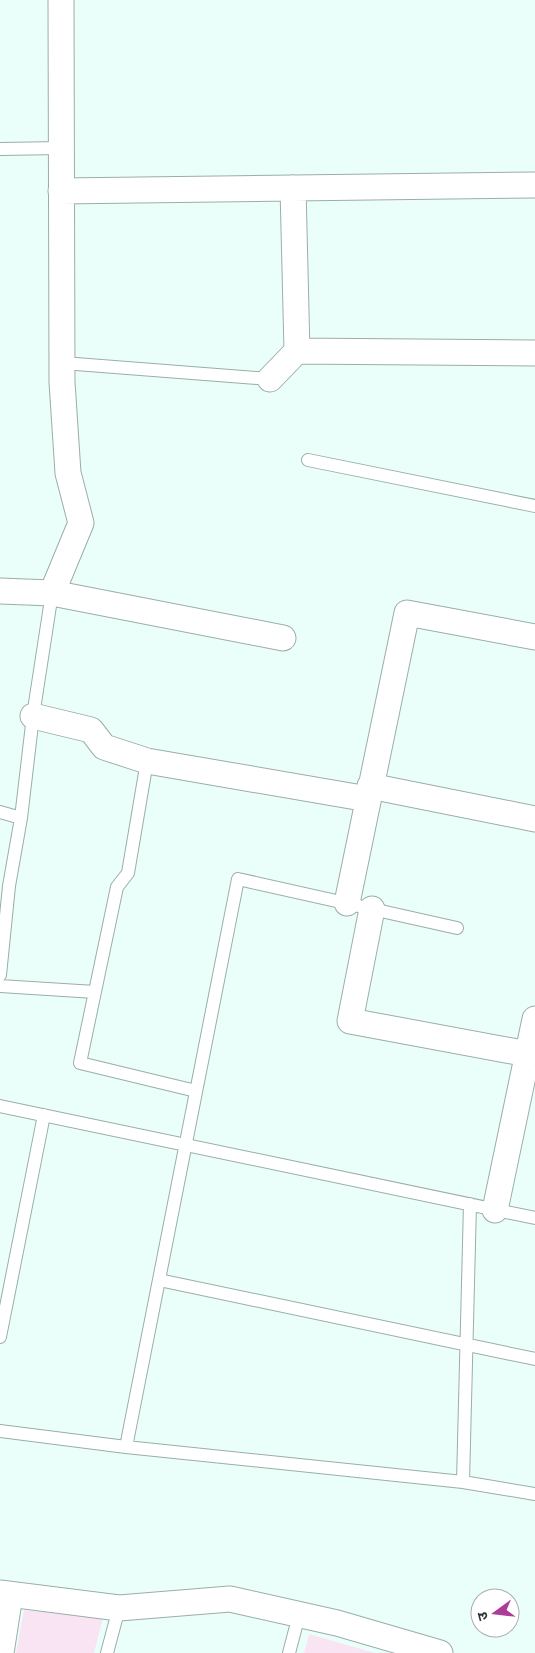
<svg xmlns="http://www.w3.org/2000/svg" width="535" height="1653" font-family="Mulish,'Noto Sans Devanagari',sans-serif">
  <rect width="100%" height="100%" fill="#ebfffa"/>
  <path fill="#f9e4f3" d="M24,1610L103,1618L94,1653H16Z
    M309,1634L375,1653H304Z"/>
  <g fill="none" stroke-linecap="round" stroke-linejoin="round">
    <g stroke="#9bada9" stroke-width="14">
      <path id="service" d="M0,149L61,148
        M63,363L270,379
        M308,460L535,506
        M147,761L128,873L117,887L80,1063L196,1091
        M0,812L21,818
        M0,975L9,886L21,818L33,716L52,593
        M0,986L95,992
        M0,1106L535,1218
        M470,1204L463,1482L535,1494
        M159,1280L535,1359
        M0,1337L44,1115
        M0,1431L126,1447L463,1482
        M126,1447L238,879L457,928
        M107,1653L119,1608
        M289,1653L299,1615"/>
    </g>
    <g stroke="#9bada9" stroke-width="27">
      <path id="minor" d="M61,191L535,185
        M297,351L535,353
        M270,379L297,351L293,188
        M0,591L52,593L283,638
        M52,593L81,523L68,473L62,382L61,0
        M33,716L91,730L104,747L147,761L368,799
        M370,786L535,819
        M347,903L407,613L535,637
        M372,909L350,1021L528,1054
        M495,1210L535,1019
        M0,1593L119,1608L230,1599L337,1623L440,1653
        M1,1653L10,1595"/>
    </g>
    <use href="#service" stroke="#fff" stroke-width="12"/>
    <use href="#minor" stroke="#fff" stroke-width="25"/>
  </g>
  <g transform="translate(495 1613) rotate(255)"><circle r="24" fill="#ffffff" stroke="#aaadac"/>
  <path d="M0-4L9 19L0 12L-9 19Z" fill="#ad3c98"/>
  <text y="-8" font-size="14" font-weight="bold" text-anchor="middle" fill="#2a3230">उ</text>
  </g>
</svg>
